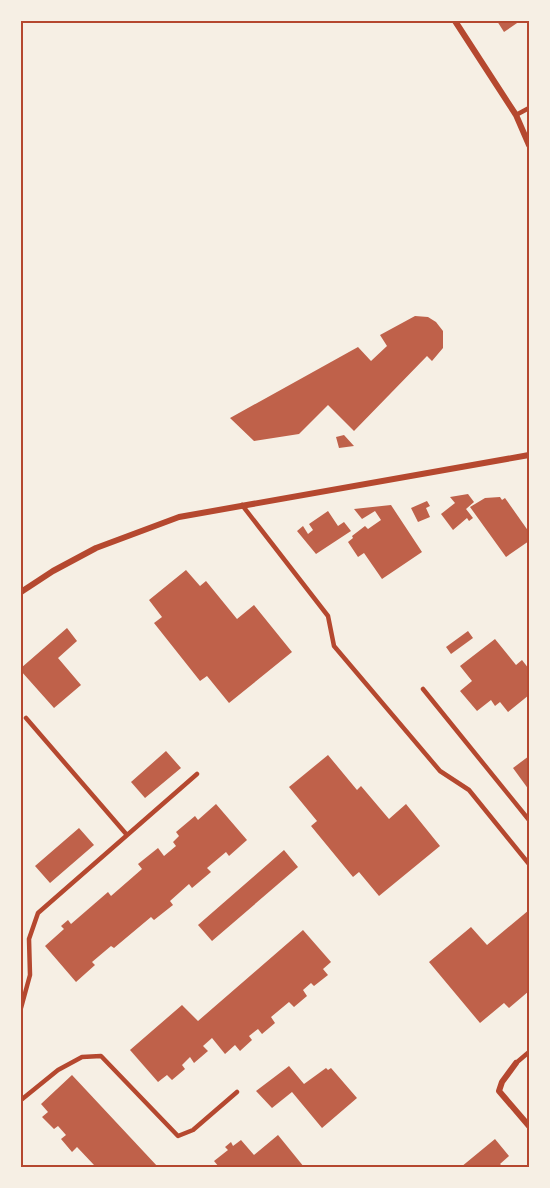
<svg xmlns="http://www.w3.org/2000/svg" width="550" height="1188" font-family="'IBM Plex Serif',serif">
  <rect width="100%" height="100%" fill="#f6efe4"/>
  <path fill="#bf614a" d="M497,21H520L504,32Z
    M415,316L428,317L436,322L443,331V348L432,361L427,356L354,431L328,405L299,434L254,441L230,418L358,347L371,361L387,346L380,335Z
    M344,435L354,446L339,448L336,437Z
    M468,494L474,502L466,509L473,518L469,521L467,518L453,530L441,514L455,503L450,497Z
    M500,497L502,500L505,498L529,532V541L506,557L470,507L485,498Z
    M427,501L430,506L426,508L430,517L418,522L411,508Z
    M391,505L422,552L382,579L364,553L358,557L348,542L353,538L352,536L365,526L368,529L381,520L375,511L362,519L354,509Z
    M328,511L338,526L344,522L351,531L316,554L297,531L303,526L308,534L313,530L309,524Z
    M186,570L200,586L206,581L237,619L254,605L292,652L229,703L207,676L200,681L154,623L162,617L149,600Z
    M67,628L77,641L58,658L81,685L54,708L21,671V668Z
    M468,631L473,638L451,654L446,647Z
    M495,639L516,665L522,660L529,669V695L508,712L500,702L495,706L491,700L477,711L460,691L472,681L460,666Z
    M166,751L181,768L145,798L131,782Z
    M328,755L357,790L361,786L389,819L406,804L440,846L379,896L359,872L353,877L311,826L317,821L289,787Z
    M529,756V790L513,768Z
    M216,804L247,840L229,856L226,852L207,868L211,872L192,888L189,884L170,901L173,905L154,920L151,917L114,948L111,946L92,962L95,965L76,982L45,946L64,929L61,926L68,920L71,924L108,892L111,896L142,869L138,864L158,848L164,856L176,846L173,842L179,836L176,832L195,816L198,820Z
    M79,828L94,845L50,883L35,866Z
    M284,850L298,867L212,941L198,925Z
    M529,910V991L509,1008L504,1003L480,1023L429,962L471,927L487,945Z
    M303,930L331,962L323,969L328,975L314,986L311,983L303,990L307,996L294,1007L289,1002L271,1017L275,1023L262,1034L258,1029L249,1036L252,1040L240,1051L235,1045L225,1054L212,1038L203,1046L208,1051L194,1063L190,1057L182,1065L185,1069L172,1080L167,1075L158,1082L130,1050L182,1005L198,1021Z
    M289,1066L304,1084L326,1068L328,1070L331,1068L357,1098L322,1128L292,1092L272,1108L256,1091Z
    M72,1075L158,1167H91L94,1165L77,1147L72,1152L61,1139L66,1135L58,1126L54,1129L42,1117L48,1112L41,1104Z
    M278,1135L304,1167H219L214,1161L228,1150L225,1147L231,1142L233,1146L241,1140L254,1155Z
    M495,1139L509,1156L500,1164L503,1167H461Z"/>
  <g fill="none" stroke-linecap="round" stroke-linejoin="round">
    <path stroke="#b5482f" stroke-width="4.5" d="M516,115L529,108
      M242,505L328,616L334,646L440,771L469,790L529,864
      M423,689L529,820
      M26,718L127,835
      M21,1008L30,975L29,939L38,913L197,774
      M516,1063L529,1052
      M21,1100L58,1070L82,1057L101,1056L178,1136L193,1130L237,1092"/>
    <path stroke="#b5482f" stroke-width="6" d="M455,21L516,115L529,145
      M21,592L53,571L96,548L179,517L529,455
      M516,1063L502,1082L499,1091L529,1126"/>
  </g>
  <rect width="550" height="1188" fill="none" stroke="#f6efe4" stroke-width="45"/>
  <rect x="22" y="22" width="506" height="1144" fill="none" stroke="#b5482f" stroke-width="2"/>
</svg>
